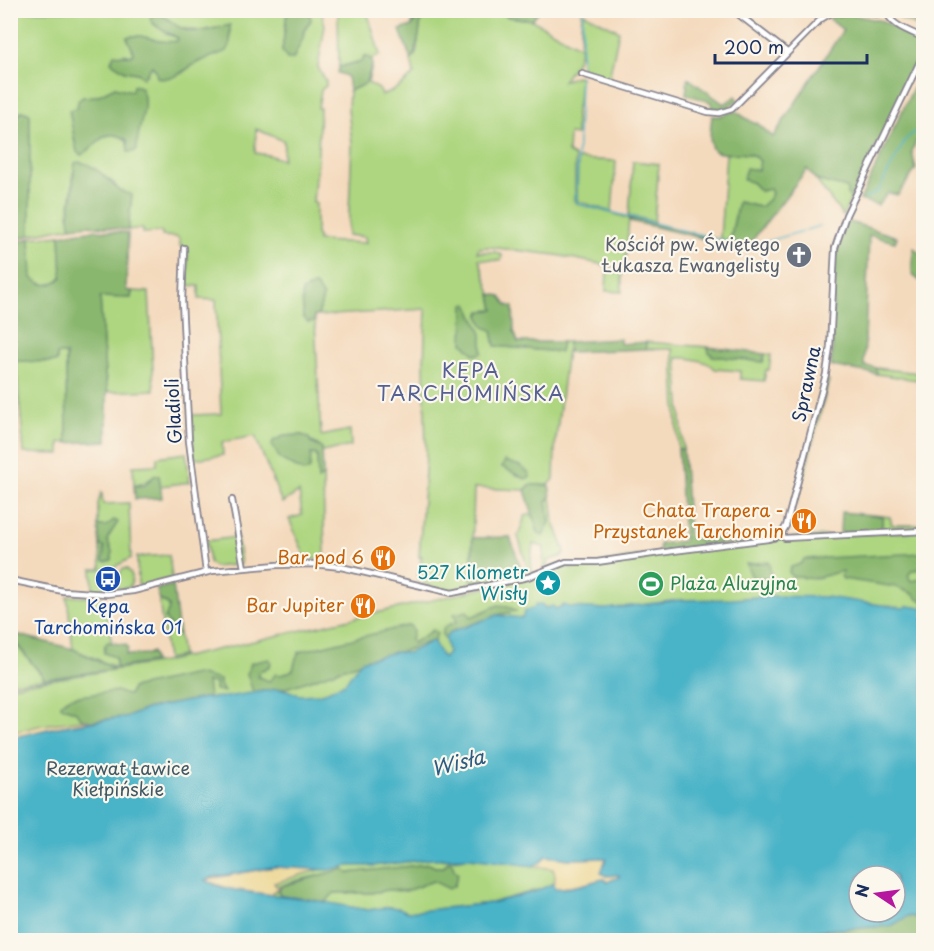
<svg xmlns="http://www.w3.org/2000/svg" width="934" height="951" font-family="'Playpen Sans',sans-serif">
  <rect width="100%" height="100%" fill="#fbf7ec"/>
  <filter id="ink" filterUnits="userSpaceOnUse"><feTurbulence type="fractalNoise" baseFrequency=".0167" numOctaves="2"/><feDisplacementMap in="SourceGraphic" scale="12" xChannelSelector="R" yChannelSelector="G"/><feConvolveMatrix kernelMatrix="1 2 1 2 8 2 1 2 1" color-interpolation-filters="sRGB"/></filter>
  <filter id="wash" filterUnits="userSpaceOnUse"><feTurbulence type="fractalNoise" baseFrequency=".008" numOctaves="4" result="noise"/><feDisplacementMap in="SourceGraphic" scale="24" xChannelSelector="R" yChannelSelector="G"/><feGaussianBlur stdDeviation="1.35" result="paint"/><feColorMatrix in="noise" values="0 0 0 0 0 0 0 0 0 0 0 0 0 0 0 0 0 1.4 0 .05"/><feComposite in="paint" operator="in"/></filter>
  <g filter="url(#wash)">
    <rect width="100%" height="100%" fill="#f4dabd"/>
    <path fill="#aed680" stroke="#64826f" stroke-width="1.5" fill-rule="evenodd" d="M10,11H285L287,13L282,51L293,59C299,46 303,31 311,20L309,11H321L325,25L318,67L326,82V86L321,90L318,108H320L317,173L315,178L313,202L316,204V234L318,237V241L366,243L365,237L348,235L352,143L348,109L349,91L365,84L372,66L368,83L379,89L382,95C393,92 407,83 414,73L411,60L416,54L421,21L412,26L413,11H463L462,12L499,11L508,17L532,20L580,47L582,12L619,31L609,79L581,71V48L576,63L563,81L576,76L580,77L578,105L576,107V135L569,134L568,153L575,157V201L578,204L629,218L625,269L556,255L489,247L479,248L477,252H495L502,255L501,261L479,259L491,294L494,310L492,330L495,346L559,352L562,342H568L555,447L554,479L549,485H530L525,490L474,488L471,587C453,590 432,592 417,579L422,556L419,557L426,456L424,363L426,309L318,316L323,297L315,285L302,292L308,322L315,321L321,436L350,430L351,446L322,452V448L302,435L284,436L280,458L304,472L311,454L317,455L318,479L323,476L325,560L306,559L289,519L302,515L299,492L282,503L255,436L222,442L223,455L194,459L192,415L221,414L216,300L199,299V286L187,285L188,249L180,246V240L177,237L162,236V232L143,233V228L128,230L132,195L118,190L114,183L102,175L73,173C74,192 66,209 71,227L30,235L29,114L22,111L11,124ZM153,24L200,31L216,28L205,59L188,67L182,74L155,69L152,66L149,67L147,75L125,71L124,54L131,56L134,53L127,37L131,36L162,42H177L178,38L167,34L162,28ZM115,87L132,92L141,122L136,141L127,144V140C124,138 121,136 118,135C108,131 93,144 88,151L75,144L70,110L77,108L83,97L97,96ZM256,129L284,141L283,160L268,155L255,153Z
      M338,11H367L380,55L372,59L364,56L362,61L339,67Z
      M735,152L752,155L760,161L753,183L760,191L770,189L772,193L769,200L760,207L738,202L730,241L720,239L726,154Z
      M578,159L616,161L612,212L577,201Z
      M633,161L659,164L654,222L629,215Z
      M816,180L847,188V194L851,198L843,216Z
      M60,235L62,277C51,287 44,287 31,278L30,238Z
      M607,271L622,273V292L606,291Z
      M132,291L149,292L154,390L108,392L105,375L100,297L131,298Z
      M646,342L708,347L709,352L713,356L763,362L765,354L771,355L769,370H766L764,381L740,379V371L715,369C709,361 687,357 677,358L683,449H678L673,349H646Z
      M57,354H66L67,443L60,442V454L24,453L16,361L57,362Z
      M876,368L918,373L917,380L877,374Z
      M827,380L829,381L796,505H793Z
      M186,453L190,482L161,486L158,475C148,479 146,484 134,486L133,466L157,465V457Z
      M101,493L102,494L103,504L129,503L131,558L114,567L103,591L93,592L92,569H101L100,546H104L103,551L112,552L107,539L106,526H98V504Z
      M551,497L554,522L565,552L562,556L547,561L548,566L543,568L544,547L533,544L531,558L532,572L529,573L518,536L525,516L532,514L538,532L550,522L547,501Z
      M882,516L890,517L892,525H923V529L882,530Z
      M923,531V750L631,737L11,940V686L163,662L532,577L569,566L571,569L637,556L753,542L808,537Z
      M237,537L241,564L215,567L209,563L206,541Z
      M169,555L172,578L141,586L138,584L137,557Z
      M126,568L131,573C132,581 133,585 125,590V588L120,589L113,585L122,570Z
      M67,596L103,598L112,643L108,642L104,650V653L115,657L117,668L73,649Z
      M159,600C175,606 166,609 169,621C170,625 172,628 172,631L179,635L182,656L167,659Z
      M10,637L45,679L15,683L11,679Z
      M638,849L544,888L491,903L408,912L389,907L368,910L325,903L333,893H371L388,890L406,891L433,881L444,885L454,870L447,863L444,867H435L429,864L348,873L343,869C323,877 286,878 271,893L279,889L281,896L262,893L217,873L244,867L395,856L451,860L470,858L491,860Z"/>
    <path fill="#8ab76e" stroke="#527366" stroke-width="1.5" d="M285,11H309L311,20L304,29L303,38L293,59H287L282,51L287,13Z
      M499,11H539L532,20L508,17Z
      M894,11H918L916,26L901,19Z
      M157,13C167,16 172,24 181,28C196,36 215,28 230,25V45L227,51L198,62L176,76L161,79L157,77L155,69L152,66L143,78L138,73L125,71L111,62L114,54L131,56L134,53L127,37C143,32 160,45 177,41L178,38C169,33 156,29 150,19L152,15Z
      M420,13C422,23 417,52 411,60L400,30L412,26Z
      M848,14L883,21L922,43L914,68L851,198L847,194V188L816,180L807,169L748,246L730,241L738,202L760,207L768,200L772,193L770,189L760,191L753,183L743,179L746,168L758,170L760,161C757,159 755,156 752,155C741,150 715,159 711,146C709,138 711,124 712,116H719L735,111L755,124L757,123L773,137L843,30L828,18Z
      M364,56L372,59V66L365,84L349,91L347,76L338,73L339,67L362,61Z
      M688,78L724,104L736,96L738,100L725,109H712L711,102L686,94Z
      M917,80L923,103L924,138L916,141L912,152L916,169L898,195L888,193L878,205L860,200Z
      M133,85L140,87C152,105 135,130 137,150L133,152H128L127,140C103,125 99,145 81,155L77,152L69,110L77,108L78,101L83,97L97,96L115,87L132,91Z
      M22,111L30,114V235L11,242V124Z
      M78,162C96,164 105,178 118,189C121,192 128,193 132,195L128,230L89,225L71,227C66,210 73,204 73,188C74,179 73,172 75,163Z
      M629,218L706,237L705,239L630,221Z
      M847,221L897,237L895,242L869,235L864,366L876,368L877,374L831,366C836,318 827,266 847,221Z
      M97,230L128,233L126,290L132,291L131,298L100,297L105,375L107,389V441L67,443L66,354H57V362L16,361L11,297V245L30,238L32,278C43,287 52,287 62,277L60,235Z
      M914,248L923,256V282C907,277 912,262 914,248Z
      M315,285L323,297L318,316H314L315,321L308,322L303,317L302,291Z
      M491,294L501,296L507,305L513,307L514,331L518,342H562L560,352L495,346L492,330L484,327L479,316L481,311L494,310Z
      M464,304H468L482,334V353L475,355L463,343Z
      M620,339V344L646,342V349L568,352V342Z
      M708,347L765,354L763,362L713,356L709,352Z
      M302,435L309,438L311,443L322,448L323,476L318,480L317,455L311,454L310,469L304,472L280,459L272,445L273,441L284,436Z
      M678,449H683L689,537L700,540L761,533V538L659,551L660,544L684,541Z
      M505,461L520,466L529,473L530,477L525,479L502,467Z
      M159,475L162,498L135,499L134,486L145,485L154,476Z
      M530,485H549L551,497L547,501L550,522L543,536L538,532L525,490Z
      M841,512L882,516V530L840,533Z
      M114,520L118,522L107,539L112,552V560L106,562L103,561L104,547L100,546L98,526H106Z
      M510,537L522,571L520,577L471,587L473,538Z
      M923,553V569L912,570L908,576L911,581L923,579V601L919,600L913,594L896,587L843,579L841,576L843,571C830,573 812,583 800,576L792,577L789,572L791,567L800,564L804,559Z
      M767,562L769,563L771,576L770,579H753L746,564Z
      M173,585L179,635L172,631L171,626L165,619C168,608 175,606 159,600L157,589Z
      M498,605L508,606L516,611L498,615L451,632L445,638L442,635L444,627L457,621L454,614L467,611L471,617Z
      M410,625L413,631L411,640L413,643L433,630L437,633L434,642C423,641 411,650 399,652C360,659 323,678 285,688C275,691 263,691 253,692L247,674L251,663L269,659L271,662L270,666L259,672L258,677L269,681L276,674L281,675L293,670L296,658L299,652Z
      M11,633L73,649L115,669L45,679L11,637Z
      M108,642L126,645L128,648L126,655L148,654L152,652L154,662L117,668L115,657L104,653L105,645Z
      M196,674L220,680V685L224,692L215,690V683L207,682L209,697L146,709L130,716L92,721L83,720L76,712L61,706V703L71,697L117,691L126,695L130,694L132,688Z
      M452,862L454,870L458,874L454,886L449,889L433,881L406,891L388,890L371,893H334L325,903L281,896L278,892L282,886L343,869L348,873L429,864L435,867H444L447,863Z
      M908,916L923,918V940H753L824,930L891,926Z"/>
    <path fill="#eeda9e" stroke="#84847e" stroke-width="1.5" d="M83,720L92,721L52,728L11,738V734L14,732L42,725Z
      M546,856L569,859L606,858L604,874L606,876L619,875V877L607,882L604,879L587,884L554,889L555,875L553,869L533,866L541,862Z
      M274,867L323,869C306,872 290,879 274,883L276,886H282L271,893V895L230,889L204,880Z"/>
    <path fill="#49b3c7" stroke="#327192" stroke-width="1.5" fill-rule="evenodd" d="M769,596L826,597L903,608L908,606L923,608V918L908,916L891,926L824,930L753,940H11V738L52,728L130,716L146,709L204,698L226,697L277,689L287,690L299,695L321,694L345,683L361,661L395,652L408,653L432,641L434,642L442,657L444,658L448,653L445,638L451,632L498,615L522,618L525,611L535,607L536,604H542L545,608L553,606L556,609L564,605L570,607L606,609L680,600L732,599ZM546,856L569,859L606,858L601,873L606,876L619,875V877L607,882L604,879C588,882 571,890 554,888V883L534,892L491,903L408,912L399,908L389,907L368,910L308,899L239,891L218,886L205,880L214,877L274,867L329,870L348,866H373L432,859L470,858L533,866L541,862ZM859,876H895V912H859Z"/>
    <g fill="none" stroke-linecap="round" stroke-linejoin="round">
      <path stroke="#49b3c7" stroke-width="1.5" d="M581,70L583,12
        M580,76L576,201L579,204L753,248L762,243L803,231
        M865,199L878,191L906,139L924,124
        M806,230L820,226"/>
    </g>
  </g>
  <g filter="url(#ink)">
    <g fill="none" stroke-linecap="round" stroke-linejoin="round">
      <g stroke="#88848e" stroke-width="8">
        <path id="street" d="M733,10L787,52
          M854,10L875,14L886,13
          M886,10C890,26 910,31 924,38
          M582,74L708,112L719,113L732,109L821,19L836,10
          M184,248L182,301L189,441L206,572
          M232,500L244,568
          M780,536L785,538L924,531
          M10,580L63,591L107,594L133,591L212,571L277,565L313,564L341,567L452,593L528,577L566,562H597L673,551L768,539L780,536L786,526L826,374L830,347L835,248L846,215L924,53"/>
      </g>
      <use href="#street" stroke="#fff" stroke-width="4.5"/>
    </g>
  </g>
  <defs>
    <g id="church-disc" transform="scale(1.35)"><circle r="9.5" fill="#6b7280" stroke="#fbf7ec"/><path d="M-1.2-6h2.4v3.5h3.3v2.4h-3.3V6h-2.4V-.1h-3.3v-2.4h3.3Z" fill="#fff"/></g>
    <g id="restaurant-disc" transform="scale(1.35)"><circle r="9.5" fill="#e8710a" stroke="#fbf7ec"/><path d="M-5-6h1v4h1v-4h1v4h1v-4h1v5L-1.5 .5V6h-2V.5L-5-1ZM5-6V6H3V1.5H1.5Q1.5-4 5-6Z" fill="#fff"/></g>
    <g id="bus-disc" transform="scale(1.35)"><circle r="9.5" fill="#1a4fb4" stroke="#fbf7ec"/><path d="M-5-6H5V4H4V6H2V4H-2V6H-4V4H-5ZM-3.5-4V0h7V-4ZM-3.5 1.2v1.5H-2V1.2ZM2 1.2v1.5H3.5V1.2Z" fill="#fff"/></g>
    <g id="sight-disc" transform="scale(1.35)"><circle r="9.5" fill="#0f9aa8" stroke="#fbf7ec"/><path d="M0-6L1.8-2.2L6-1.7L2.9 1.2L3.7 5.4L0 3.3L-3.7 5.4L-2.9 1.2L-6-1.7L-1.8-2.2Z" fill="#fff"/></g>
    <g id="stadium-disc" transform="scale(1.35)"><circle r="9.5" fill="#2e9e5b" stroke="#fbf7ec"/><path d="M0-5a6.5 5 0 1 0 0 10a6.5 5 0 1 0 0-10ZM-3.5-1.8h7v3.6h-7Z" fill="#fff"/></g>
  </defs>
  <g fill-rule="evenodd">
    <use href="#church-disc" x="799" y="255"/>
    <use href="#restaurant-disc" x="804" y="521"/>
    <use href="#restaurant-disc" x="383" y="558"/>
    <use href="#bus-disc" x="108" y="579"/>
    <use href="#sight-disc" x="548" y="583"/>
    <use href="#stadium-disc" x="651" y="584"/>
    <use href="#restaurant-disc" x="363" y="606"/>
  </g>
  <g text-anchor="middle" stroke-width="4.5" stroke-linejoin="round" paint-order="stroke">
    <g font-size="18" fill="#5b616d" stroke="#fbf7ec" text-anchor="end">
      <text x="780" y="251">Kościół pw. Świętego<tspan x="780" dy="21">Łukasza Ewangelisty</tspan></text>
    </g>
    <g font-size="18" fill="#1b2f5e" stroke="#fbf7ec">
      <text transform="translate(807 384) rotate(-78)" y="6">Sprawna</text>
      <text transform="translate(174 411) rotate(-93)" y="6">Gladioli</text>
    </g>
    <g font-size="18" fill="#c56008" stroke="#fbf7ec" text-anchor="end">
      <text x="784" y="517">Chata Trapera -<tspan x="784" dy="21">Przystanek Tarchomin</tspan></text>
      <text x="364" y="564">Bar pod 6</text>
      <text x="344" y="612">Bar Jupiter</text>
    </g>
    <g font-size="18" fill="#0d838f" stroke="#fbf7ec" text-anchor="end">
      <text x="528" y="579">527 Kilometr<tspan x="528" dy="21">Wisły</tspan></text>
    </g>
    <g font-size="18" fill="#27864d" stroke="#fbf7ec" text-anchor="start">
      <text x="670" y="590">Plaża Aluzyjna</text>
    </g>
    <g font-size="18" fill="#164399" stroke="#fbf7ec">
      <text x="108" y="613">Kępa<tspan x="108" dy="21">Tarchomińska 01</tspan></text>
    </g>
    <g font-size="18" fill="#405966" stroke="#fbf7ec">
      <text x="118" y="775">Rezerwat Ławice<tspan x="118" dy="21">Kiełpińskie</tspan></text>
    </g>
    <g font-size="20" letter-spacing="1.5" fill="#566094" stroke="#fbf7ec">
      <text x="471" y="378">KĘPA<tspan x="471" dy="23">TARCHOMIŃSKA</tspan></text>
    </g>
    <g font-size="20" font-style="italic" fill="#2b5d83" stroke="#fbf7ec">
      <text transform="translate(458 763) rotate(-14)" y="7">Wisła</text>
    </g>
  </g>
  <rect width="934" height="951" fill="none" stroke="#fbf7ec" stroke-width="36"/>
  <g transform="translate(877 894) rotate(283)"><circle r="28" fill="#fbf7ec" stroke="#a1a7b3" stroke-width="1.5"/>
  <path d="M0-4.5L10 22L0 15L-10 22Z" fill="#b5179e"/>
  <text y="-9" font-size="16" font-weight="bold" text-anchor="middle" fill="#1b2f5e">N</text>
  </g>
  <path d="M715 54v9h152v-9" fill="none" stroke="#1b2f5e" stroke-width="3"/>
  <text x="724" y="54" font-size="18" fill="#1b2f5e" stroke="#fbf7ec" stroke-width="4.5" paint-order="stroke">200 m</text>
</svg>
